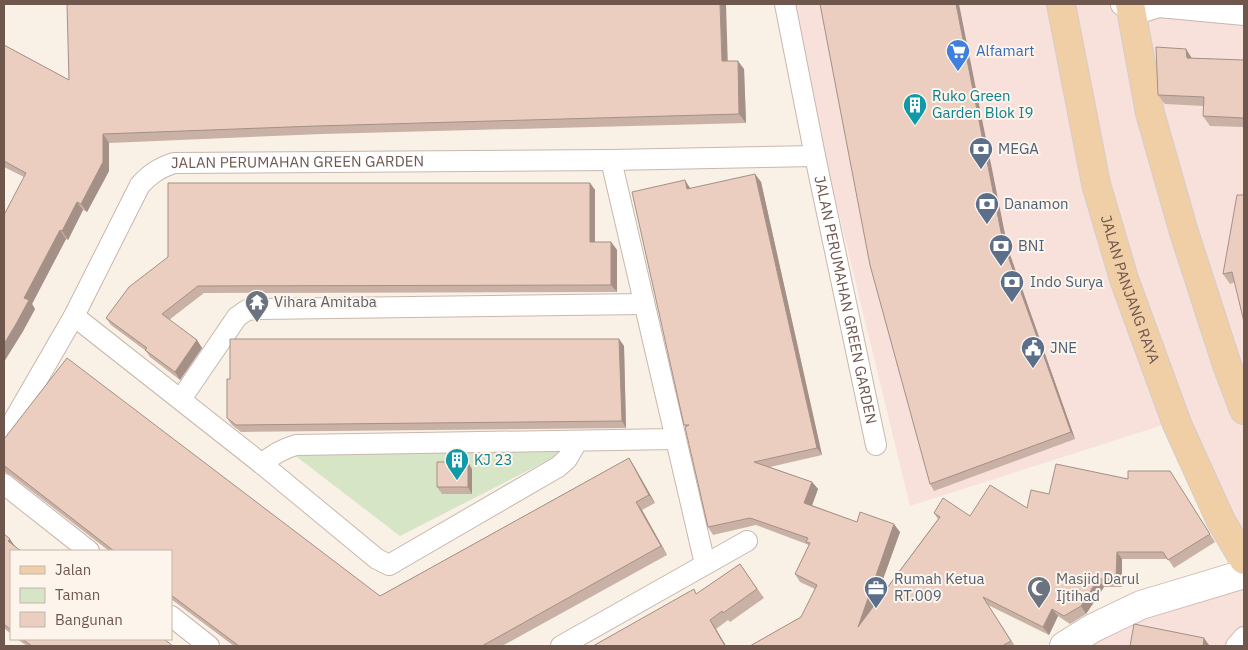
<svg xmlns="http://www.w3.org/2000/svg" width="1248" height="650" font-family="'IBM Plex Sans',sans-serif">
  <rect width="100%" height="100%" fill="#f9f0e6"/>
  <path fill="#f8e1db" d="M788,4H1244V646H1070L1139,614L1240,582L1166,424L910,506Z"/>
  <path fill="#d5e5c6" d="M570,449L400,536L293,454Z"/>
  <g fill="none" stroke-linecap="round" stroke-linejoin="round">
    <g stroke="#c9b7ad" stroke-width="22">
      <g id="street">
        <path id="s1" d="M785,4L815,156L876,445"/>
        <path d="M1121,5L1132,10L1143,12L1159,7L1244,15"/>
        <path d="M611,160L705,564"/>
        <path d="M74,316L262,464L377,559L389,565L558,467L567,459L577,442"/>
        <path d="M181,399L237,317L247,310L257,309L644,304"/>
        <path id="s2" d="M4,437L74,316L140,185C150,174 159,168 174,163L611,160L815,156"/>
        <path d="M262,464C273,454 282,449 296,445L675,439"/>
        <path d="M4,484L89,551"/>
        <path d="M171,616L209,646"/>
        <path d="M561,646L747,541"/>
        <path d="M1236,646L1244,637"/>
      </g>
    </g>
    <g stroke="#ceb9ae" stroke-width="30">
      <path id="secondary" d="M1064,646L1093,628L1141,605L1244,574"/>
    </g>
    <g stroke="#d4cdca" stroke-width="30">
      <g id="primary">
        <path id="s3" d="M1061,4L1096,184L1124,279L1177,424L1221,521L1244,560"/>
        <path d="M1130,4L1150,113L1183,229L1227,365L1244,410"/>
      </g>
    </g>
    <use href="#street" stroke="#fff" stroke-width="20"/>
    <use href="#secondary" stroke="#fff" stroke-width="28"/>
    <use href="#primary" stroke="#f0cea6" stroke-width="28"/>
  </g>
  <path fill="#cab1a5" d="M4,45L69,80L727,61L744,69L746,123L322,134L109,143V171L87,212L83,210L68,240L66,239L32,304L35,309L22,333L24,177L4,167Z
    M1186,49L1192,58L1244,60V127L1210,126L1203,116L1204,106L1165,104L1158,95Z
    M755,174L761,182L822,455L770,467L812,482L818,489L812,505L857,522L900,532L873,606L938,519L934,513L970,516L1027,508L1049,494L1170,471L1215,542L1174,568L1168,559H1122V587H1104L1086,614L1070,624L1058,616L1049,635L988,605L1015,646H750L801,617L815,589L800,582L795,574L809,545L756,525L713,535L708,527L686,427L684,425Z
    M590,183L595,190V242H611L617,250V292L204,293L169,320L197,340L202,348L180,380L150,357L146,351L111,325L106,318L129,287Z
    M1244,195L1235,282L1230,284L1223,274Z
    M1008,249L1075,439L934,491L930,484Z
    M619,339L624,346L626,428L241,432L232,425L227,418Z
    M4,439L380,596L629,458L634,466L655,503L642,510L667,555L502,646H234L171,599V551H109L11,475L4,472Z
    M472,469V494H442L437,487Z
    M4,534L16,547L11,551V634L4,628Z
    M740,564L764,598L730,622L728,620L716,629L726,646H593L697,594Z
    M17,639H134L135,640L173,646H27Z"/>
  <path fill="#a49086" d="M720,4H726L728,70L722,61Z
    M956,4H959L1008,249L1075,439L1071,432L1003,242Z
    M1186,49L1192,59L1187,58Z
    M738,61L744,69L746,123L739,114Z
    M103,134L109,143V171L87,212L81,204Z
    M755,174L761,182L822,455L817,448Z
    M685,180L690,188L692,197L687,189Z
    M590,183L595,190V250L590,242Z
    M77,202L83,210L68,240L62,231Z
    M60,230L66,239L32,304L35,309L22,333L4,362V344L24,298Z
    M611,242L617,250V292L611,285Z
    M619,339L624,346L626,428L622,421Z
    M197,340L202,348L180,380L175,372Z
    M629,458L634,466L655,503L649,495Z
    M468,462L472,469V494L468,487Z
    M812,482L818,489L810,511L804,503Z
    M636,502L642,510L667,555L661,546Z
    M894,524L900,532L863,635L858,627Z
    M10,539L16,548L8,541Z
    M1117,552L1122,559V587L1116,579Z
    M1098,579L1104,587L1086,614L1081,606Z
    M1052,609L1058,616L1049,635L1043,627Z
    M710,620L716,629L726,646H725Z
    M1204,638L1209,645V646H1203Z"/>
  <path fill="#ebcec0" stroke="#a49086" d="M67,4H720L722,61H738L739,114L316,126L103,134V162L81,204L77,202L62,231L60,230L24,298L29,300L16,324L4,344V215L26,173L4,161V45L69,80Z
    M820,4H956L1003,242L1071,432L930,484L870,265Z
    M1156,47L1186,49L1187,58L1244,60V118L1203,116L1204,97L1158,95Z
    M755,174L817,448L754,462L812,482L804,503L857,522L860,512L894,524L858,627L940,517L934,513L943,498L970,516L990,485L1027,508L1031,490L1049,494L1056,464L1128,479V471H1170L1210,534L1168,560L1163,552H1117L1116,579H1098L1081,606L1064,616L1052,609L1043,627L983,597L1011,641L1002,646H750L801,617L817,585L795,574L810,543L806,542L808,538L750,518L708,527L685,427L689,425H684L632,192L685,180L687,189Z
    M168,183H590V242H611V285L198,286L162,314L197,340L175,372L145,350L147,348L106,318L129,287L168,257Z
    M1237,195H1244V322L1232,272L1223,274Z
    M230,339H619L622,421L236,425L227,418V379H230Z
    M67,358L380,596L629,458L649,495L636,502L661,546L482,646H239L171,595V551H114L6,467L4,466V439Z
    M437,462H468V487H437Z
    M4,534L10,539L8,541L21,551H11V630L4,624Z
    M740,564L757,589L723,613L722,611L710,620L725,646H593L694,589L696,594Z
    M1134,624L1204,638L1203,646H1130Z
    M22,639H134L135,640L136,639H164L173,646H32Z"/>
  <defs>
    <g id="supermarket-pin" transform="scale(1.25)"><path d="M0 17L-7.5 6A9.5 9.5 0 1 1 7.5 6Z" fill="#3f7fe0" stroke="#fdf4eb"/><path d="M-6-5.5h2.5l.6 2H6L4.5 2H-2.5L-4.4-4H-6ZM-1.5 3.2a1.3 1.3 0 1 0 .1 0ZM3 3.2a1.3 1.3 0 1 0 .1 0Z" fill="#fff"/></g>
    <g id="building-pin" transform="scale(1.25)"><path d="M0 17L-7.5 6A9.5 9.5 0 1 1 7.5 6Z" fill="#0f9aa8" stroke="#fdf4eb"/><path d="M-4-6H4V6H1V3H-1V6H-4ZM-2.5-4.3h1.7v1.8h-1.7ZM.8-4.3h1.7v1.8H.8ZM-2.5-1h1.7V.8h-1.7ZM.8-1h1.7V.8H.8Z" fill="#fff"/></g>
    <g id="bank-pin" transform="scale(1.25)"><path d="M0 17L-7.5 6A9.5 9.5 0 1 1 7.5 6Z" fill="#5c6f8a" stroke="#fdf4eb"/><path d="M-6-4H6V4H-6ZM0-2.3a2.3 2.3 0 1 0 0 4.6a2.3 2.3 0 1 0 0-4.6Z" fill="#fff"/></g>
    <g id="temple-pin" transform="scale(1.25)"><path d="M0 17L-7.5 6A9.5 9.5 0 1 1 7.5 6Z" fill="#6b7280" stroke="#fdf4eb"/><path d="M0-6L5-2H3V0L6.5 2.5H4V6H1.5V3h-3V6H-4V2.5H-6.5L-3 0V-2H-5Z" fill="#fff"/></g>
    <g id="civic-pin" transform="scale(1.25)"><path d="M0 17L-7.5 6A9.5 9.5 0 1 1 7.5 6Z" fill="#5c6f8a" stroke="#fdf4eb"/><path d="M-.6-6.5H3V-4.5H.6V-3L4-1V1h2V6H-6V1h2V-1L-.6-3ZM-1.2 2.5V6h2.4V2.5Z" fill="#fff"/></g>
    <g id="office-pin" transform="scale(1.25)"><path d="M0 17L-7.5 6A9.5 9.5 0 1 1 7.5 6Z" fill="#5c6f8a" stroke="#fdf4eb"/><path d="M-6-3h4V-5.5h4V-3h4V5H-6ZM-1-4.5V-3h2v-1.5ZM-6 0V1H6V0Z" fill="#fff"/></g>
    <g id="mosque-pin" transform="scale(1.25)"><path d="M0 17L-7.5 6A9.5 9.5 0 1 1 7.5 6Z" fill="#6b7280" stroke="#fdf4eb"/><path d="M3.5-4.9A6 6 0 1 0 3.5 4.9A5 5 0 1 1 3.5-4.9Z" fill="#fff"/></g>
  </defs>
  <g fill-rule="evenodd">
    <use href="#supermarket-pin" x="958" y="51"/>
    <use href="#building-pin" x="915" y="105"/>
    <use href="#bank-pin" x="981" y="149"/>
    <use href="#bank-pin" x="987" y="204"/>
    <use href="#bank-pin" x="1001" y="246"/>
    <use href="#bank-pin" x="1012" y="282"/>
    <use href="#temple-pin" x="257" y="302"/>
    <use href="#civic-pin" x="1033" y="348"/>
    <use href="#building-pin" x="457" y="460"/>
    <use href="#office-pin" x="876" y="588"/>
    <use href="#mosque-pin" x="1039" y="588"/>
  </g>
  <g text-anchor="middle" stroke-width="4" stroke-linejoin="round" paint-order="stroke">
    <g font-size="15" fill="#366cbe" stroke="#fdf4eb" text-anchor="start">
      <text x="976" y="56">Alfamart</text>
    </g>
    <g font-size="15" fill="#0d838f" stroke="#fdf4eb" text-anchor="start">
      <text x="932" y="101">Ruko Green<tspan x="932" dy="17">Garden Blok I9</tspan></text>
      <text x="474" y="465">KJ 23</text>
    </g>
    <g font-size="15" fill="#4e5e75" stroke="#fdf4eb" text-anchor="start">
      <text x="998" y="154">MEGA</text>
      <text x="1004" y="209">Danamon</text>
      <text x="1018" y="251">BNI</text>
      <text x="1030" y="287">Indo Surya</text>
      <text x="1050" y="353">JNE</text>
      <text x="894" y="584">Rumah Ketua<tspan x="894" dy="17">RT.009</tspan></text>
    </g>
    <g font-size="15" fill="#6f574e" stroke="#fdf4eb">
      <text dy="5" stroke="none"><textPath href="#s2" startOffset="451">JALAN PERUMAHAN GREEN GARDEN</textPath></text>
      <text dy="5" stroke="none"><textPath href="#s3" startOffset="294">JALAN PANJANG RAYA</textPath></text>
      <text dy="5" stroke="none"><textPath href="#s1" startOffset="302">JALAN PERUMAHAN GREEN GARDEN</textPath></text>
    </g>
    <g font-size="15" fill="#5b616d" stroke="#fdf4eb" text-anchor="start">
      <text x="274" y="307">Vihara Amitaba</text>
      <text x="1056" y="584">Masjid Darul<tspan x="1056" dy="17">Ijtihad</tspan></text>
    </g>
  </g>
  <rect width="1248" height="650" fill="none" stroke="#6f574e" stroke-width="10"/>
  <rect x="10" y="550" width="162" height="90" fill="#fdf4eb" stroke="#c4b5ac"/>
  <rect x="20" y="566" width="25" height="8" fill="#f0cea6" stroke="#c4b5ac"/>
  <text x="55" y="575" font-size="15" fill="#6f574e">Jalan</text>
  <rect x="20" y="588" width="25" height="15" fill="#d5e5c6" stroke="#c4b5ac"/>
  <text x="55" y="600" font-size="15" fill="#6f574e">Taman</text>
  <rect x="20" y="612" width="25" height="15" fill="#ebcec0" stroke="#c4b5ac"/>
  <text x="55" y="625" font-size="15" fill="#6f574e">Bangunan</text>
</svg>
